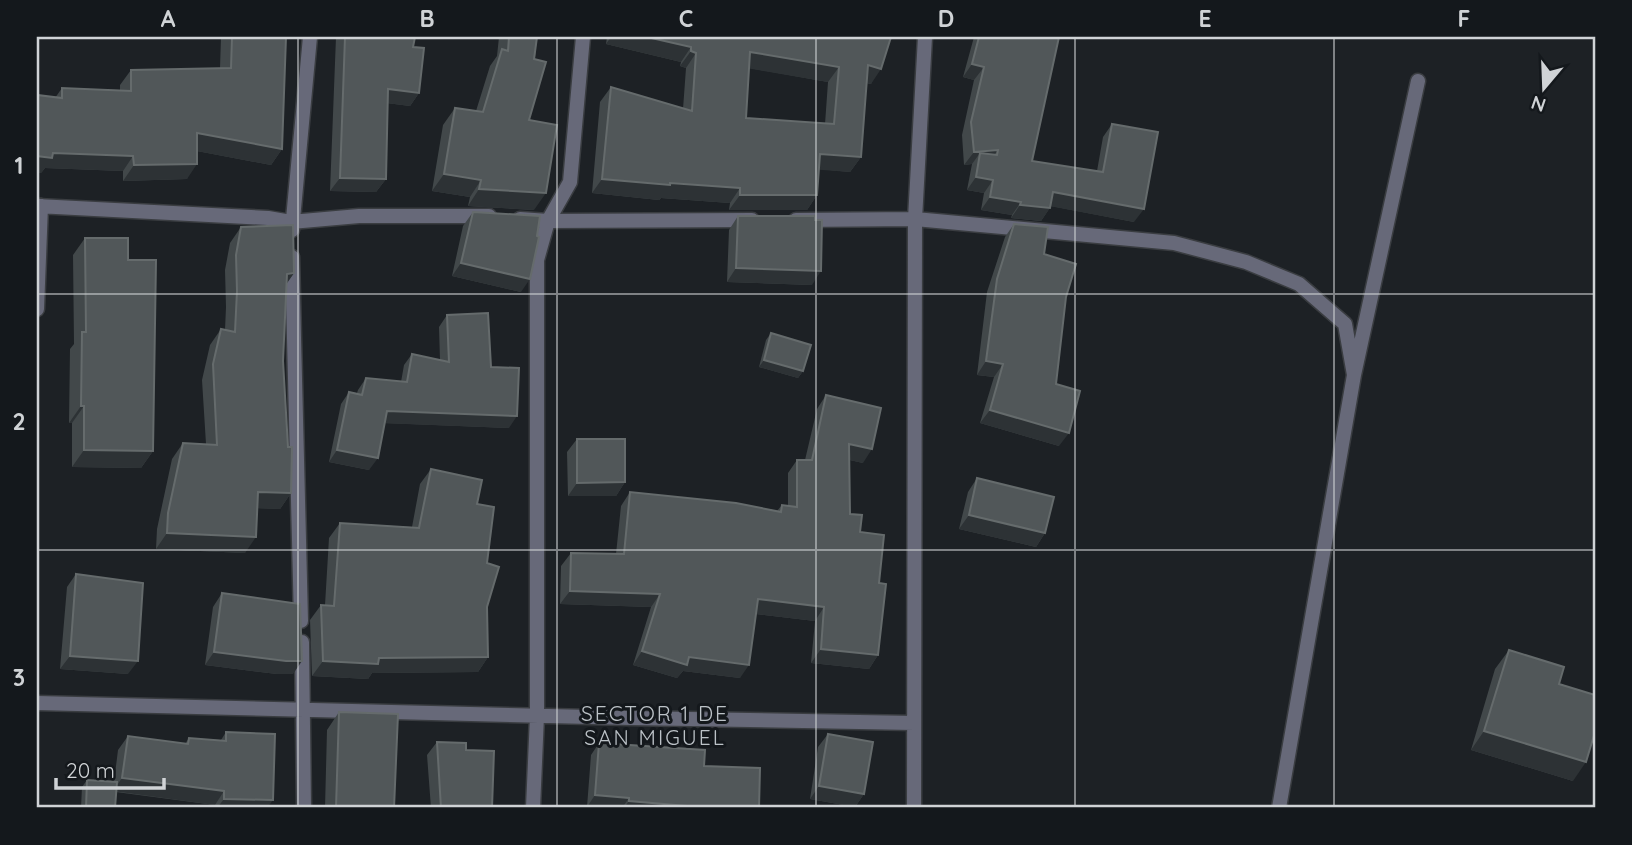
<svg xmlns="http://www.w3.org/2000/svg" width="1632" height="845" font-family="Quicksand,sans-serif">
  <rect width="100%" height="100%" fill="#1d2125"/>
  <g fill="none" stroke-linecap="round" stroke-linejoin="round">
    <g stroke="#3a3d41" stroke-width="17">
      <path id="street" d="M37,206L268,218L291,222L359,216H489
        M520,219L548,221L752,220
        M796,220L915,219L1174,243L1246,262L1299,284L1345,324L1354,375
        M292,230L310,37
        M292,257L301,621
        M37,309L41,206
        M302,642L304,808
        M37,703L631,718L914,723
        M533,808L537,716V260L548,221L570,182L583,37
        M914,808L915,219L925,37
        M1279,808L1354,375L1418,81"/>
    </g>
    <use href="#street" stroke="#676979" stroke-width="14"/>
  </g>
  <path fill="#42484a" fill-rule="evenodd" d="M221,37H286L282,149L271,165L197,151L187,179L123,181V171L45,168L41,173L55,98L62,88L120,90V85L131,70L220,68Z
    M336,37H415L413,47L419,93L410,106L387,103L386,179L376,192L330,191Z
    M499,37H537L529,120L534,210L468,206L470,197L432,191L443,125L455,108L476,111L490,66L497,56Z
    M607,37H891L871,84L866,83L861,157L850,172L819,169L817,195L807,210H729L730,203L661,198L659,200L592,193L600,102L611,87L683,109L686,68L680,66L681,62L606,44ZM749,68L828,82L825,124L746,118Z
    M974,37H1059L1032,161L1097,171L1103,137L1112,124L1134,222L1051,206L1041,221L1011,218L1012,215L981,210L984,193L967,190L972,164L964,165L962,135L974,80L963,77Z
    M473,212L521,292L452,276L463,226Z
    M738,216L812,285L727,282L729,230Z
    M1014,224L1044,254L1066,297L1056,384L1059,446L980,423L994,377L977,375L987,292L1005,237Z
    M241,227L294,273L286,284L283,361L291,493L280,509L257,508L245,553L156,549L157,529L172,459L183,443L206,444L202,380L210,345L221,329L225,330L226,307L225,270L230,243Z
    M85,238L128,260L153,451L141,468L72,467V423H69L70,349L74,344L73,255Z
    M447,315L491,367L509,428L385,423L369,470L329,462L341,404L349,392L357,393L358,390L366,378L401,382L404,365L412,354L440,360L439,327Z
    M771,333L803,371L798,378L759,367L766,340Z
    M826,395L863,463L850,460V514L860,532L879,583L878,655L869,669L811,663L815,621L756,614L740,678L683,671L677,678L633,665L651,607L560,604L561,566L571,553L616,554L621,506L630,492L777,511L782,505L788,506V473L797,460H805L817,409Z
    M577,439L625,482L616,496H568L567,452Z
    M431,469L477,504L487,563L488,657L478,672L372,673L368,679L312,676L310,620L321,605H325L329,538L340,523L412,527L420,484Z
    M977,478L1045,533L1036,547L959,529L968,492Z
    M76,574L128,674L60,669L67,587Z
    M222,593L293,674H277L205,665L213,607Z
    M1509,650L1573,781L1471,750L1495,669Z
    M339,712L394,808H325L327,730Z
    M226,732L267,808H215V805L116,792L115,808H81L82,787L87,780L114,782L118,750L128,736L185,744L189,738L221,740Z
    M828,734L864,794L855,807L810,799L818,747Z
    M437,742L466,750L492,808H431L427,755Z
    M599,743L704,766L759,808H601L587,807L591,755Z"/>
  <path fill="#2d3235" d="M611,37H647L691,47L681,62L606,44Z
    M691,51L696,53L686,68L680,66Z
    M750,52L839,67L828,82L740,67Z
    M972,64L984,67L974,80L963,77Z
    M868,65L881,69L871,84L857,80Z
    M388,89L419,93L410,106L378,102Z
    M197,133L282,149L271,165L186,149Z
    M998,150L988,163L980,153L972,164L964,165L974,152Z
    M53,153L133,156L123,171L45,168L41,173H37V156Z
    M820,154L861,157L850,172L809,169Z
    M197,164L187,179L123,181L134,165Z
    M444,174L481,180L470,197L432,191Z
    M976,177L993,180L984,193L967,190Z
    M340,178L386,179L376,192L330,191Z
    M602,179L670,183L740,188L730,203L661,198L659,200L592,193Z
    M479,189L546,193L534,210L468,206Z
    M1053,192L1144,209L1134,222L1044,205Z
    M740,195H817L807,210H729Z
    M990,197L1021,202L1012,215L981,210Z
    M1020,205L1050,208L1041,221L1011,218Z
    M461,263L530,279L521,292L452,276Z
    M736,268L821,271L812,285L727,282Z
    M294,273L283,289L287,274Z
    M764,360L803,371L798,378L759,367Z
    M986,361L1003,364L994,377L977,375Z
    M81,406H84L72,423H69Z
    M990,410L1069,433L1059,446L980,423Z
    M387,411L517,416L509,428L379,423Z
    M849,444L872,449L863,463L840,458Z
    M84,450L153,451L141,468L72,467Z
    M337,450L378,458L369,470L329,462Z
    M625,482L616,496H568L577,483Z
    M258,492L291,493L280,509L247,508Z
    M969,515L1045,533L1036,547L959,529Z
    M167,533L256,537L245,553L156,549Z
    M570,591L660,594L651,607L560,604Z
    M758,599L824,607L815,621L748,613Z
    M821,649L878,655L869,669L811,663Z
    M642,651L689,657L749,665L740,678L683,671L677,678L633,665Z
    M214,652L302,661L293,674H277L205,665Z
    M70,656L138,661L128,674L60,669Z
    M488,657L478,672L372,673L368,679L312,676L323,661L379,658Z
    M1484,731L1586,762L1573,781L1471,750Z
    M122,778L224,791L215,805L113,791Z
    M819,786L864,794L855,807L810,799Z
    M595,795L629,798L622,808L587,807Z
    M224,799L273,800L267,808H217Z
    M629,801L711,808H624Z"/>
  <path fill="#515759" stroke="#656b6c" stroke-width="2" fill-rule="evenodd" d="M232,37H286L282,149L197,133V164L134,165L133,156L53,153L52,158L37,156V95L62,98V88L131,91V70L231,68Z
    M345,37H415L413,47L424,48L419,93L388,89L386,179L340,178Z
    M509,37H537L534,59L546,62L529,120L557,125L546,193L479,189L481,180L444,174L455,108L483,112L502,49L508,51Z
    M647,37H891L881,69L868,65L861,157L820,154L817,195H740V188L670,183V185L602,179L611,87L692,111L696,53L691,51V47ZM750,52L839,67L834,124L746,118Z
    M979,37H1059L1032,161L1103,172L1112,124L1158,132L1144,209L1053,192L1050,208L1020,205L1021,202L990,197L993,180L976,177L980,153L997,155L998,150L974,152L971,122L984,67L972,64Z
    M473,212L540,216L537,236L539,237L530,279L461,263Z
    M738,216H815V220H822L821,271L736,268Z
    M1014,224L1048,227L1044,254L1076,264L1066,297L1056,384L1080,391L1069,433L990,410L1003,364L986,361L997,279Z
    M293,225L294,273L287,274L283,361L288,447H292L291,493L258,492L256,537L167,533L168,513L183,443L217,445L213,364L221,329L235,332L237,291L236,255L241,227Z
    M85,238H128V260H156L153,451L84,450V406H81L82,332H86Z
    M488,313L491,367L519,368L517,416L387,411L378,458L337,450L349,392L362,395L366,378L407,382L412,354L449,362L447,315Z
    M771,333L811,345L803,371L764,360Z
    M826,395L881,408L872,449L849,444L850,514L862,515L860,532L884,535L879,583L886,584L878,655L821,649L824,607L758,599L749,665L689,657L687,665L642,651L660,594L570,591L571,553L624,554L630,492L736,503L781,512L782,505L797,507V460H812Z
    M577,439H625V482L577,483Z
    M431,469L482,480L477,504L494,507L487,563L499,567L487,607L488,657L379,658L378,664L323,661L321,605L334,606L340,523L419,528Z
    M977,478L1054,497L1045,533L969,515Z
    M76,574L143,583L138,661L70,656Z
    M222,593L300,604L302,661H286L214,652Z
    M1509,650L1564,667L1559,684L1595,695V732L1586,762L1484,731Z
    M339,712L398,714L394,808H336Z
    M226,732L275,734L273,800L224,799V791L122,778L128,736L188,744L189,738L226,741Z
    M828,734L873,742L864,794L819,786Z
    M437,742L466,743V750L494,751L492,808H441Z
    M599,743L705,750L704,766L760,768L759,808H711L629,801V798L595,795Z
    M87,780L117,782L115,808H86Z"/>
  <path fill="none" stroke="#d0d3d6" stroke-width="2" stroke-opacity="0.55" d="M298,37V808M557,37V808M816,37V808M1075,37V808M1334,37V808M37,294H1595M37,550H1595"/>
  <g text-anchor="middle" stroke-width="6" stroke-linejoin="round" paint-order="stroke">
    <g font-size="21" letter-spacing="2" fill="#bcc2c7" stroke="#14181c">
      <text x="655" y="721">SECTOR 1 DE<tspan x="655" dy="24">SAN MIGUEL</tspan></text>
    </g>
  </g>
  <rect width="1632" height="845" fill="none" stroke="#14181c" stroke-width="77"/>
  <g transform="translate(1544 88) rotate(199)" stroke="#14181c" stroke-width="5" paint-order="stroke">
  <path d="M0-5L12 26L0 18L-12 26Z" fill="#d0d3d6"/>
  <text y="-10" font-size="19" font-weight="bold" text-anchor="middle" fill="#d0d3d6">N</text>
  </g>
  <path d="M56 778v10h108v-10" fill="none" stroke="#d0d3d6" stroke-width="3.5"/>
  <text x="66" y="778" font-size="21" fill="#d0d3d6" stroke="#14181c" stroke-width="5" paint-order="stroke">20 m</text>
  <rect x="38" y="38" width="1556" height="768" fill="none" stroke="#d0d3d6" stroke-width="2.5"/>
  <g font-size="23" text-anchor="middle" font-weight="bold" fill="#d0d3d6">
    <text x="168" y="27">A</text>
    <text x="427" y="27">B</text>
    <text x="686" y="27">C</text>
    <text x="946" y="27">D</text>
    <text x="1205" y="27">E</text>
    <text x="1464" y="27">F</text>
    <text x="19" y="174">1</text>
    <text x="19" y="430">2</text>
    <text x="19" y="686">3</text>
  </g>
</svg>
